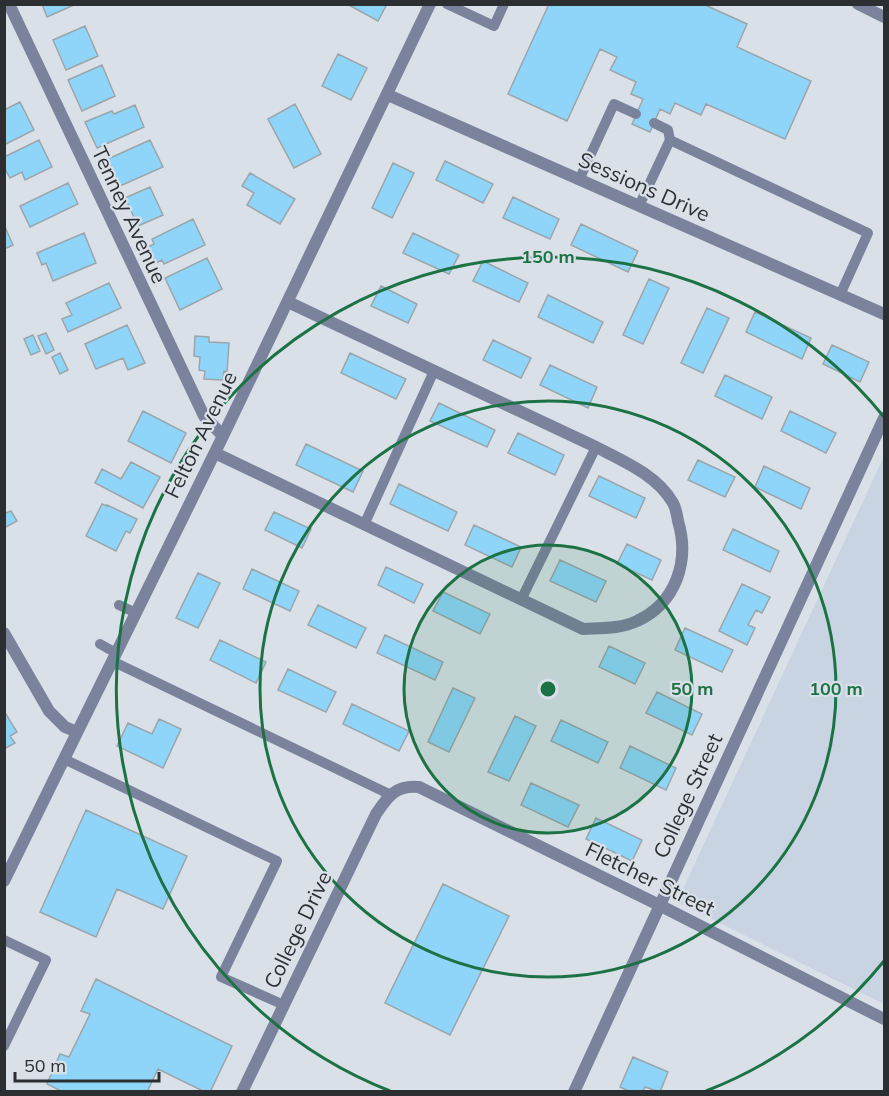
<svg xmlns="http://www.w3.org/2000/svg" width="889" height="1096" font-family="Mulish,sans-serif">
  <rect width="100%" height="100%" fill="#d9e0e8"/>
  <path fill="#c8d4e2" d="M884,456V1004L677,902Z"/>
  <path fill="#8fd5fa" stroke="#9ba5aa" stroke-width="1.5" d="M42,4H76L47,17Z
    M347,4H387L378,21Z
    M549,4H703L747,24L737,47L811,81L785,139L706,104L701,115L675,103L670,114L660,109L650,132L632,124L643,99L631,94L636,82L610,70L617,57L600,49L567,121L508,94Z
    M85,26L98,56L66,70L53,40Z
    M338,54L367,68L351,100L322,86Z
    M102,65L115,96L82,111L68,80Z
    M20,102L34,130L4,145V110Z
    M295,104L321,154L294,168L268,119Z
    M135,105L144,127L97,148L85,122L112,111L114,114Z
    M39,140L52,167L25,180L22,172L10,178L4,167V157Z
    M150,140L163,167L120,186L108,159Z
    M445,161L493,184L483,203L436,180Z
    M393,163L414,173L392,218L372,208Z
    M250,173L295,199L280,224L247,205L254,193L242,186Z
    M68,183L78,204L30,227L20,206Z
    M150,187L163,215L138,226L125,198Z
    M513,197L559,219L550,239L503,218Z
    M193,219L205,245L164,264L162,260L156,263L148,247L154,244L152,239Z
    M581,224L638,251L628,272L571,245Z
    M5,227L13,245L4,249V227Z
    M84,233L96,263L53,281L46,263L42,265L37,253Z
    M413,233L459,255L449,274L403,253Z
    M207,258L222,289L180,310L165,278Z
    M483,261L528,283L519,302L473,281Z
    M649,279L669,288L643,344L623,335Z
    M109,283L121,308L68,332L62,319L72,315L66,303Z
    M381,286L417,304L408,323L371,306Z
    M548,295L603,322L593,343L538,317Z
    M707,308L729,318L703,373L681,363Z
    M755,312L811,338L802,359L746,332Z
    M127,325L145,363L128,370L123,358L96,369L85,344Z
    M46,333L54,350L46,354L38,336Z
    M33,335L40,351L31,355L24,339Z
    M195,336L209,337V342L229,343L227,372L224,371L223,380L204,379L205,371L199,370L200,357L194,356Z
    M493,340L531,358L521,378L483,360Z
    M832,345L869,362L860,382L823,364Z
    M60,353L68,370L60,374L52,357Z
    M350,353L406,379L396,399L341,373Z
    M550,365L597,387L588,408L540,385Z
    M725,375L772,397L762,419L715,396Z
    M439,403L495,430L487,447L430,421Z
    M143,411L186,433L171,463L128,441Z
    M790,411L836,433L826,453L781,431Z
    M518,433L564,455L555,475L508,453Z
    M306,444L363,471L353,492L296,465Z
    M698,460L735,477L725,497L688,480Z
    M131,462L160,477L143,508L95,483L102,469L121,479Z
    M764,466L810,488L801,509L755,487Z
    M599,476L645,498L636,518L589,496Z
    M399,484L457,512L448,531L390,504Z
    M102,504L107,506V505L137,519L130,533L126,531L116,551L86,536Z
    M4,511L6,513L11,511L17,521L4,528Z
    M274,512L311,529L302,548L265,530Z
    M474,525L521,547L512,567L465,545Z
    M733,529L779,551L770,572L723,550Z
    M627,544L661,560L652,580L617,564Z
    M560,560L606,581L596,602L550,581Z
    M386,567L423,584L414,603L378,585Z
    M252,569L299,591L290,611L243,589Z
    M198,573L220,583L198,628L176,618Z
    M742,584L770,597L762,613L756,610L748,625L755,628L747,645L719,631Z
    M443,592L490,614L480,634L433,611Z
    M318,605L366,628L356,648L308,625Z
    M685,628L733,650L722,672L675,650Z
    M385,635L443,662L435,680L377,653Z
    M220,640L266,662L256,683L210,660Z
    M609,646L645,663L635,684L599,667Z
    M288,669L336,692L326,712L278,690Z
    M453,688L475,698L449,752L428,742Z
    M657,692L702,714L692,735L646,713Z
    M352,704L409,731L399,751L343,724Z
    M4,711L17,732L10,736L15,743L4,749Z
    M515,716L536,726L509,781L488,772Z
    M159,719L181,729L163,768L117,746L128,723L152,734Z
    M561,720L608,742L598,763L551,741Z
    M630,746L676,768L666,790L620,768Z
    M531,783L579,805L568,827L521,805Z
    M86,810L187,856L163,909L117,889L96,937L40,912Z
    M596,818L642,840L632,861L586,839Z
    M443,884L509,916L450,1035L385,1003Z
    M96,979L232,1046L210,1092H205L158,1069L147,1092H63L47,1084L60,1054L69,1057L90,1014L81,1011Z
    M633,1057L668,1072L660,1092L645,1087L643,1092H631L620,1087Z"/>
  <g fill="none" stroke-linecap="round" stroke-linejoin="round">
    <path stroke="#7b839c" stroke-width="10" d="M447,4L494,26L504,4
      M670,140L868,233L840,295
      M579,180L614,104L636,114
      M639,206L670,140L668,130L654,123
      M364,525L434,371
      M521,600L596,447
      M119,605L136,613
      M100,644L116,653
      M112,661L389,794
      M64,759L277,861L221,977L284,1005
      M4,940L46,960L4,1046"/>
    <path stroke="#7b839c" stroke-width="12" d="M9,4L204,416L223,436
      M388,95L884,314
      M215,453L583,629C600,628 621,629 637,621C676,603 690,561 678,521C677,515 676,508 673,503C657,475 623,461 596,447L288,302
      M4,633L49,711L65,727L77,732
      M4,881L223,436L430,4
      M242,1092L376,814C388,796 396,785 419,787L659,905L884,1019
      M574,1092L884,418"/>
    <path stroke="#7b839c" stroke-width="12" d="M858,4L884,17"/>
  </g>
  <circle cx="548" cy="689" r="144" fill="#1c7245" fill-opacity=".12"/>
  <g fill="none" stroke="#1c7245" stroke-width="3">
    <circle cx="548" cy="689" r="144"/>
    <circle cx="548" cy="689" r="288"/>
    <path d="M884 961A432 432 0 0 1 706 1091M390 1091A432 432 0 1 1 884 417"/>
  </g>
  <g text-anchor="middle" stroke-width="4.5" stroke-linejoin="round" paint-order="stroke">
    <g font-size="21" fill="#2c2f32" stroke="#d9e0e8">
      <text transform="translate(644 187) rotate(24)" y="7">Sessions Drive</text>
      <text transform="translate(129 215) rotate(65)" y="7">Tenney Avenue</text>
      <text transform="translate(201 435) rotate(-64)" y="7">Felton Avenue</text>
      <text transform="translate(688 796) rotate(-65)" y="7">College Street</text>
      <text transform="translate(650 879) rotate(26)" y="7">Fletcher Street</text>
      <text transform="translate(298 930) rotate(-64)" y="7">College Drive</text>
    </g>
  </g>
  <circle cx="548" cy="689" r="9" fill="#1c7245" stroke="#d9e0e8" stroke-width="3"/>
  <g font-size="18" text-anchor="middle" font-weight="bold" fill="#1c7245" stroke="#d9e0e8" stroke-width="4.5" stroke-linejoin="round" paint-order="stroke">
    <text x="548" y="263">150 m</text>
    <text x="692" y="695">50 m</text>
    <text x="836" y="695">100 m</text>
  </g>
  <rect width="889" height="1096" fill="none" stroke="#2c2f32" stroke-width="12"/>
  <path d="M15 1072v9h144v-9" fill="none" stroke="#2c2f32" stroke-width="3"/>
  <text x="24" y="1072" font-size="18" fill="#2c2f32" stroke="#d9e0e8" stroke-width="4.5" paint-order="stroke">50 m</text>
</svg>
